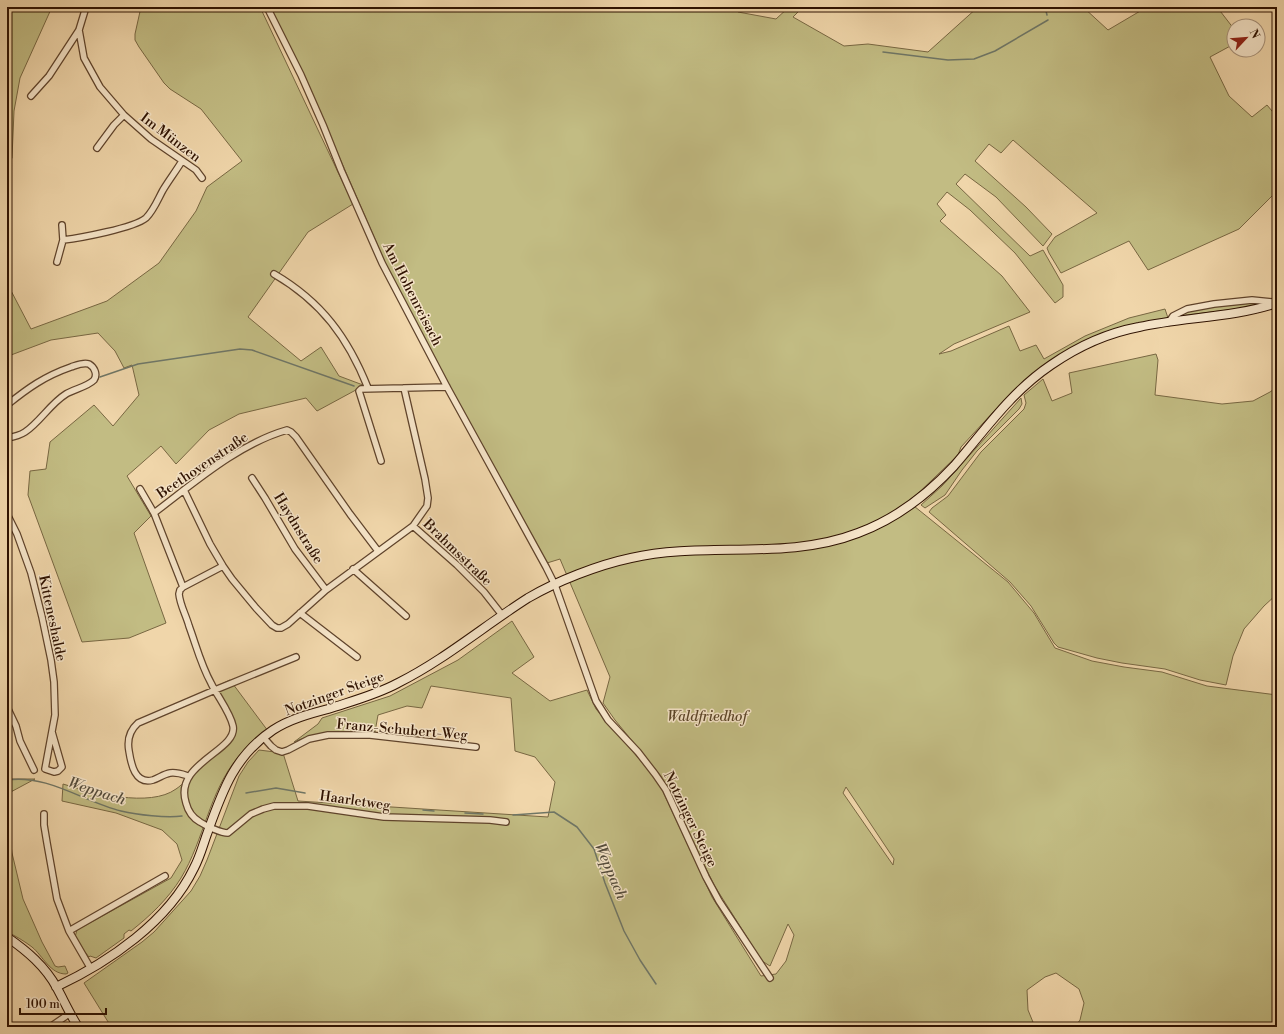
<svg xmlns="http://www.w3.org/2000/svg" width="1284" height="1034" font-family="'Libre Bodoni',serif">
  <rect width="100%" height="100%" fill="#f0d6aa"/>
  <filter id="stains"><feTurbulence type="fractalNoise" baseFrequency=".005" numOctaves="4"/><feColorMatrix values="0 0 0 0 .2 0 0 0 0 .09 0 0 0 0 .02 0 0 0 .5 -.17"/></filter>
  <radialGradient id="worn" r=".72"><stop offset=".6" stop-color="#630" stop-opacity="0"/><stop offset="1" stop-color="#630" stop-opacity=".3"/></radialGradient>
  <path fill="#c2bc83" stroke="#786742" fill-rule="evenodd" d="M7,7H52L20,78L14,111L12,158L7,166Z
    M141,7H260L353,204L308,232L248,317L301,361L321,347L339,376L363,385L354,391L317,411L306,398L239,414L209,430L176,464L161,446L127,476L151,516L134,533L166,623L129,638L82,642L28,495L30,471L46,469L50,442L94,405L113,426L139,395L132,365L124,368L115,351L98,333L51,340L11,355L7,354V283L31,329L107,301L159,263L196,211L207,187L242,161L201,109L170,89L164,83L139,47L135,40V34Z
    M270,7H742L738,12L776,19L789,7H803L793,17L844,46L868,44L928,52L978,7H1083L1108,30L1147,7H1217L1234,29V44L1210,57L1229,96L1252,117L1267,105L1277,117V191L1239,229L1148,270L1129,241L1061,273L1049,253L1047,248L1055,237L1097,213L1013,140L1001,153L989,144L975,161L1026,207L1052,234L1043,246L996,197L965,174L956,184L1030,256L1043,250L1063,285V297L1055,303L1015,253L970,210L947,192L937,204L946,215L940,221L1002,276L1030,312L954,344L939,354L951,351L1009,326L1020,351L1036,345L1044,359L1085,336L1129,318L1165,309L1168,318L1131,325L1031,375L995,410L961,447L958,455L909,502L1008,582L1034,613L1055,648L1092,661L1124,667L1162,672L1207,686L1277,695V1027H1075L1080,1020L1084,1003L1079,989L1056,973L1045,977L1027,990L1028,1010L1035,1027H121L110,1025L84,983L142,942L154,932L191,891L200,876L207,860L239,776L248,762L259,750L283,753L298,801L548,817L555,782L535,757L515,751L511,698L431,686L422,708L407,706L378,715L375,732C347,731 320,730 294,742L318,724L322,718L390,696L458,660L512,621L534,657L512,673L550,701L587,690L596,709L658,781L712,897L761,976L776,974L786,961L794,935L788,924L770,966L762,961L714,885L661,776L615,720L603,703L610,677L560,559L547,563L404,306L314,99ZM846,787L894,859L893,865L843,793Z
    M1253,302L1266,303L1244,308L1178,316C1200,305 1228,304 1253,302Z
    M1156,354L1158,360L1155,395L1222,404L1253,401L1270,392L1277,387V594L1264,606L1244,629L1233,656L1226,685L1200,680L1165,669L1122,663L1097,658L1058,647L1054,643L1031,606L1010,582L929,512L932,508L948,496L981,452L1024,409L1026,403L1024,395L1043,379L1052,401L1072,393L1069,373Z
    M1021,398L1022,404L1019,409L977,451L962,470L945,495L925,508L921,505L942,486Z
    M230,680L268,731C257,739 246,747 238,757C209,792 204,840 181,878C168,899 150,916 131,931L129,930L124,934V938L96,958L90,956L89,957L80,946L75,937L77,930L171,878L182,860L177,844L162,830L116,813L62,801L63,784C92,793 150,808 176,789C184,784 190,774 198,768C210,757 224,748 235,736V725L215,687Z
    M7,779H35L7,794Z
    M7,813L12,853L23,899L42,942L55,966L58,967L65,966L68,973L66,974C50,974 43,956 32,947C24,941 16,936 7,932Z"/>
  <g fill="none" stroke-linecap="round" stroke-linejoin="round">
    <path stroke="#6f7666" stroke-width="1.5" d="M1045,7L1047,15
      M883,52L948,60L974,59L995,51L1048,20
      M100,377L138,364L240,349L252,350L354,386
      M7,780C48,774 84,802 121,811C138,815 166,818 182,816
      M246,793L276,788L305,793
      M341,803L366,806
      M423,810L434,811
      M465,813L483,814
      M513,815L554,812L577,827L594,849L605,883L624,931L640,960L656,984"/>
    <g stroke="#5f432b" stroke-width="8">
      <path id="street" d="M267,7L301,75L323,125L341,170L382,263L447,387L546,567L555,585L596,701L608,720L638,752L655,774L666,790L706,877L719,901L770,978
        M79,30L84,58L100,87L124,115L151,139L196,170L202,178
        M31,96L49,76L79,30L86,7
        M97,148L114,125L124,115
        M63,240C80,238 134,228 146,218C154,210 158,199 163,190C169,180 176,171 182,161
        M57,262L63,240L62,225
        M274,274C322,302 348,338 368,388
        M1169,322L1173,316L1187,309L1214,304L1252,300L1273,302
        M404,388L425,479L428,498L427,506L413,526L457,565L484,592L502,615
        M7,405C28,388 45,376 71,367C77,365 83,362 89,364C94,367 98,374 94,380C87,387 74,389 66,394C50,404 40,422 25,432C19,436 13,437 7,438
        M381,461L359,391L361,389L447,387
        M252,478L265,498L295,549L326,590
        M140,489L154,513
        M184,490L210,544L223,566L232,579L256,608L272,625L277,628H281L288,624L326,590L413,526
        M7,514L17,534L31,573L42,617L51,660L54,682L55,715L45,769L54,772L58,771L62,767L52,732
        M223,566L183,587L180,590L179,594C180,605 186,615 189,626C196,645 201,665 211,683C217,696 230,712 233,726C238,751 173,763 186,803C188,811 193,818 200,822C206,826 221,833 228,833L251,814L263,809L274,806H308L384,817L490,820L506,822
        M353,569L406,616
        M183,587L154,513C194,483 238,444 287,430L291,432L296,437L350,514L378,551
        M300,613L357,657
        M7,707L16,726L20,741L34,770
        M264,738L271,746L276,750L282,752L288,750L309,739L328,735H370L476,747
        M188,776C182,774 177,772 170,773C164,774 159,778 153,780C135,785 131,764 129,751C127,740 129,731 138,723L215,690L296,657
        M44,814V825L47,843L57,899L69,931L91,969
        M69,931L165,876
        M50,1027L69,1014"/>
    </g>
    <g stroke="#2f1201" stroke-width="10">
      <path id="secondary" d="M7,937C27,951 45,966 57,988C64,1001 70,1014 78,1027
        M56,987C109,962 168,922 194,868C200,857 203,845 207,834C222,792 234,756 273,730C290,719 309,714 328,709C352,701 376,695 398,683C444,660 484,626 528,598C557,581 598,565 631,558C705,541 786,561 858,533C896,519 927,495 954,466C985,430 1011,392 1051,365C1077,347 1107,333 1139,327C1184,317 1232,318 1277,303"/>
    </g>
    <use href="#street" stroke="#f5e4c8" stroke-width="5.5"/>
    <use href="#secondary" stroke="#f5e4c8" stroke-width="8"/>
  </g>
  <g text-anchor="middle" stroke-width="3" stroke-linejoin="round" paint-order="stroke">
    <g font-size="14" fill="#2f1201" stroke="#f5e4c8">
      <text transform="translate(171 137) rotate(37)" y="5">Im Münzen</text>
      <text transform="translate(413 294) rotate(63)" y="5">Am Hohenreisach</text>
      <text transform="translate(202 465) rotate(-34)" y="5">Beethovenstraße</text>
      <text transform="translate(299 528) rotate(58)" y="5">Haydnstraße</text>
      <text transform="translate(458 552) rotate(44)" y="5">Brahmsstraße</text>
      <text transform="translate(53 618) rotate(78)" y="5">Kitteneshalde</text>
      <text transform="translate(334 693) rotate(-20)" y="5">Notzinger Steige</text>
      <text transform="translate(402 729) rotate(5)" y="5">Franz-Schubert-Weg</text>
      <text transform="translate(355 800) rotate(8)" y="5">Haarletweg</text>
      <text transform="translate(691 819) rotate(64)" y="5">Notzinger Steige</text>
    </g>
    <g font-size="14" font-style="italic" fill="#5b4528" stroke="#f5e4c8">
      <text x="707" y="721">Waldfriedhof</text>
    </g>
    <g font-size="15" font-style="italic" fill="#544c3c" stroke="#f5e4c8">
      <text transform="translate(97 791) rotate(18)" y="5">Weppach</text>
      <text transform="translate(611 871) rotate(67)" y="5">Weppach</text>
    </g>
  </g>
  <rect width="1284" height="1034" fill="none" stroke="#f0d6aa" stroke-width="24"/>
  <rect x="8" y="8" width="1268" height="1018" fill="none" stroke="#2f1201" stroke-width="2"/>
  <rect x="12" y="12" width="1260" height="1010" fill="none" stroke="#2f1201"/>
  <g transform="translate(1246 38) rotate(64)"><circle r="19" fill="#f5e4c8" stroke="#a69078"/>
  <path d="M0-3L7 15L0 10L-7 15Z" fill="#8f2418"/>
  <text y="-6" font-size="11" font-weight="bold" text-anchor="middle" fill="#2f1201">N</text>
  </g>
  <path d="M20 1008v6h86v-6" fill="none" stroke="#2f1201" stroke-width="2"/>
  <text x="26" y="1008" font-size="12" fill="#2f1201" stroke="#f5e4c8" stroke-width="3" paint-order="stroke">100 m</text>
  <rect width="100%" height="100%" filter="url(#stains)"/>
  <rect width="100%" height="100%" fill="url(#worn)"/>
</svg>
